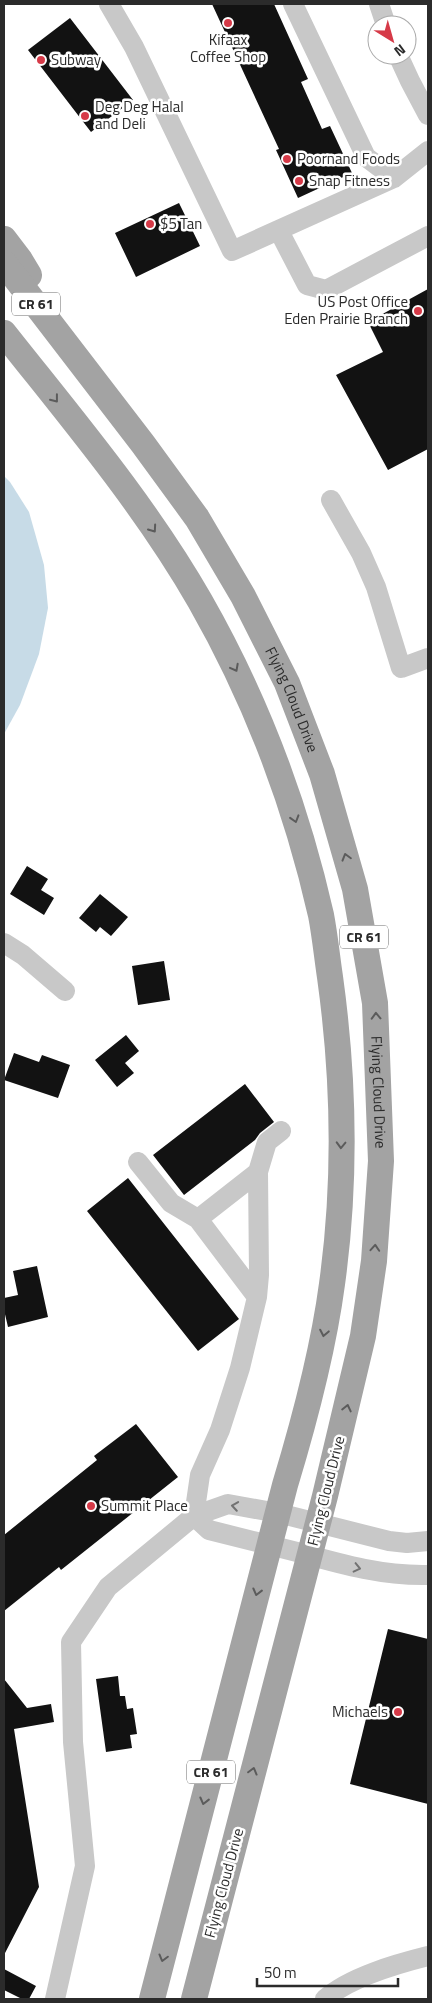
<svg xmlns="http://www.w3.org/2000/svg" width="432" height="2003" font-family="'Titillium Web',sans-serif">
  <rect width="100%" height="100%" fill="#fff"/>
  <path fill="#c7dbe7" d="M4,476L10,482L29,512L44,565L48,608L39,654L20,705L4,734Z"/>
  <path fill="#121212" d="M212,4H274L308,79L301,82L322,129L330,126L352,173L298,198L276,150L279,149Z
    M70,18L133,100L91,132L28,50Z
    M179,203L200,246L136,277L115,233Z
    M428,289V449L388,470L336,375L383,352L368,322Z
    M27,866L48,879L41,890L54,898L44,915L10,894Z
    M100,894L128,917L111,936L100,927L96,932L79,918Z
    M164,961L170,1000L138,1005L132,966Z
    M126,1035L139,1051L125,1063L134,1073L117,1087L95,1060Z
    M14,1053L39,1062L42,1055L70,1065L58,1098L4,1080Z
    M245,1084L274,1122L260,1133L255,1140L184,1195L153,1155Z
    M128,1178L239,1319L198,1351L87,1211Z
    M37,1266L48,1317L8,1327L4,1310V1298L18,1295L13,1271Z
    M136,1424L178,1477L61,1570L59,1567L4,1611V1535L97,1460L94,1456Z
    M388,1629L428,1639V1804L350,1784Z
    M118,1676L120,1696H125L127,1709L133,1708L137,1734L130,1735L132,1748L106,1752L96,1679Z
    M4,1679L27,1708L51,1704L54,1722L14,1729L39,1887L4,1955Z
    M4,1969L36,1986L29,1999H22L4,1990Z"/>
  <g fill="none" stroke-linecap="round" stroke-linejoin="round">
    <path stroke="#c8c8c8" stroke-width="20" d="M109,4L134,47L232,251L394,178L428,151
      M293,4L366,157L394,178
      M379,4L386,25
      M398,55L410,81L428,115
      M279,231L307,285L326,290L428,236
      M331,500L361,553L376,587L401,668L428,658
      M4,943L23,955L65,991
      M138,1162L171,1203L198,1219
      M258,1172L267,1142L281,1131
      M194,1516L200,1475L220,1430L240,1368L257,1297L259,1275L258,1172L198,1219L257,1297
      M194,1516L209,1530C240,1538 270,1545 301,1553C344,1565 384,1576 428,1575
      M55,1999L85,1866L73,1742L71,1642L108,1587L194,1516L228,1504L278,1513L389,1541L407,1543L428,1541
      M325,1999C350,1977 396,1964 428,1956"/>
    <g stroke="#a3a3a3" stroke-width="26">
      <path d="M4,239L20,260L29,275"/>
      <path id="s1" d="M4,263L143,444L197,518L243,596L287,683L322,774L355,889L375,1003L381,1161L374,1261L363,1336L325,1496L194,1999"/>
      <path d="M4,333C72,419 145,505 200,601C256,699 296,805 321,915C325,936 327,957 330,977C344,1078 346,1183 332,1284C323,1352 305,1419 285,1485L152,1999"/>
    </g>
  </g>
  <defs><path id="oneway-chevron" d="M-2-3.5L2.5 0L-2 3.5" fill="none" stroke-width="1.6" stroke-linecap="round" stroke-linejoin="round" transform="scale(1.25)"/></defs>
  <g stroke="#5b5b5b">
    <use href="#oneway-chevron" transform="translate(55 399) rotate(52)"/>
    <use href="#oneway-chevron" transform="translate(153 529) rotate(55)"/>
    <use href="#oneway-chevron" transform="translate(235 668) rotate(62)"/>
    <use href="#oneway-chevron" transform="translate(295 819) rotate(73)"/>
    <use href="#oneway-chevron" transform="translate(346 857) rotate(-106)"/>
    <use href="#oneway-chevron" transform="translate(376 1016) rotate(-92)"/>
    <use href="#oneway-chevron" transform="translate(341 1145) rotate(92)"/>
    <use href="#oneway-chevron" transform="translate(375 1248) rotate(-86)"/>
    <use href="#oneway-chevron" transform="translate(324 1333) rotate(101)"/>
    <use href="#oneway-chevron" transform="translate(347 1408) rotate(-77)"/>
    <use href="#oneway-chevron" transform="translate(257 1592) rotate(104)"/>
    <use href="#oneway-chevron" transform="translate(253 1771) rotate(-75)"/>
    <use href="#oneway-chevron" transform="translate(204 1801) rotate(104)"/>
    <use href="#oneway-chevron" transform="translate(163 1958) rotate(105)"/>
  </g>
  <g stroke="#727272">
    <use href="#oneway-chevron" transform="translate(235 1506) rotate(-171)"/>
    <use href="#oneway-chevron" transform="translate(357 1568) rotate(13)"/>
  </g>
  <g fill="#d63a48" stroke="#fff" stroke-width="2">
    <circle cx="228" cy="23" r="5"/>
    <circle cx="41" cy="60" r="5"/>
    <circle cx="85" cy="116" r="5"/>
    <circle cx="287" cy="159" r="5"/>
    <circle cx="299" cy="181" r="5"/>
    <circle cx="150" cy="224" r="5"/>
    <circle cx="418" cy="311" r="5"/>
    <circle cx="91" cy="1506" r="5"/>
    <circle cx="398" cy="1712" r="5"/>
  </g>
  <g text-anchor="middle" stroke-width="5" stroke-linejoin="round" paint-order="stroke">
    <g fill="#fff" stroke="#6b6b6b" stroke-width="1">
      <rect x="12" y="292.5" width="48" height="23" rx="4"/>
      <rect x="340" y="925.5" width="48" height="23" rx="4"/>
      <rect x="187" y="1760.5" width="48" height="23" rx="4"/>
    </g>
    <g font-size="14" font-weight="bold" fill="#2b2b2b">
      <text x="36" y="309">CR 61</text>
      <text x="364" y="942">CR 61</text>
      <text x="211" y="1777">CR 61</text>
    </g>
    <g font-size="15" fill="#2b2b2b" stroke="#fff" text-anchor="start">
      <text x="228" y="45" text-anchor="middle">Kifaax<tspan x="228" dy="17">Coffee Shop</tspan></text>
      <text x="51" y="65">Subway</text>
      <text x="95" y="112">Deg Deg Halal<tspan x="95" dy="17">and Deli</tspan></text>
      <text x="297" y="164">Poornand Foods</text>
      <text x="309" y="186">Snap Fitness</text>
      <text x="160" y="229">$5 Tan</text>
      <text x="408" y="307" text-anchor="end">US Post Office<tspan x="408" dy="17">Eden Prairie Branch</tspan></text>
      <text x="101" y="1511">Summit Place</text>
      <text x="388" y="1717" text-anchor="end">Michaels</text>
    </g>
    <g font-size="15" fill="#2b2b2b" stroke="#fff">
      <text dy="5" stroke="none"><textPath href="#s1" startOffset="525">Flying Cloud Drive</textPath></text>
      <text dy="5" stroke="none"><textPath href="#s1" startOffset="930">Flying Cloud Drive</textPath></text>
      <text transform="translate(326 1491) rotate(-76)" y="5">Flying Cloud Drive</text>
      <text transform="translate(224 1883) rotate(-75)" y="5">Flying Cloud Drive</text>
    </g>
  </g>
  <rect width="432" height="2003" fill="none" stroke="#2b2b2b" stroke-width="10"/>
  <g transform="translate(392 40) rotate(143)"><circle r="24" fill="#ffffff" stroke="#aaaaaa"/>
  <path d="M0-4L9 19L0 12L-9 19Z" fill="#d63a48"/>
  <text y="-8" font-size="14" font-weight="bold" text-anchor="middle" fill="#2b2b2b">N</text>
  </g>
  <path d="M257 1978v8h141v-8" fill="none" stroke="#2b2b2b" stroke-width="2.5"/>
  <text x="264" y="1978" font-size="15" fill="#2b2b2b" stroke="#ffffff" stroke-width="4" paint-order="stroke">50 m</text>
</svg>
